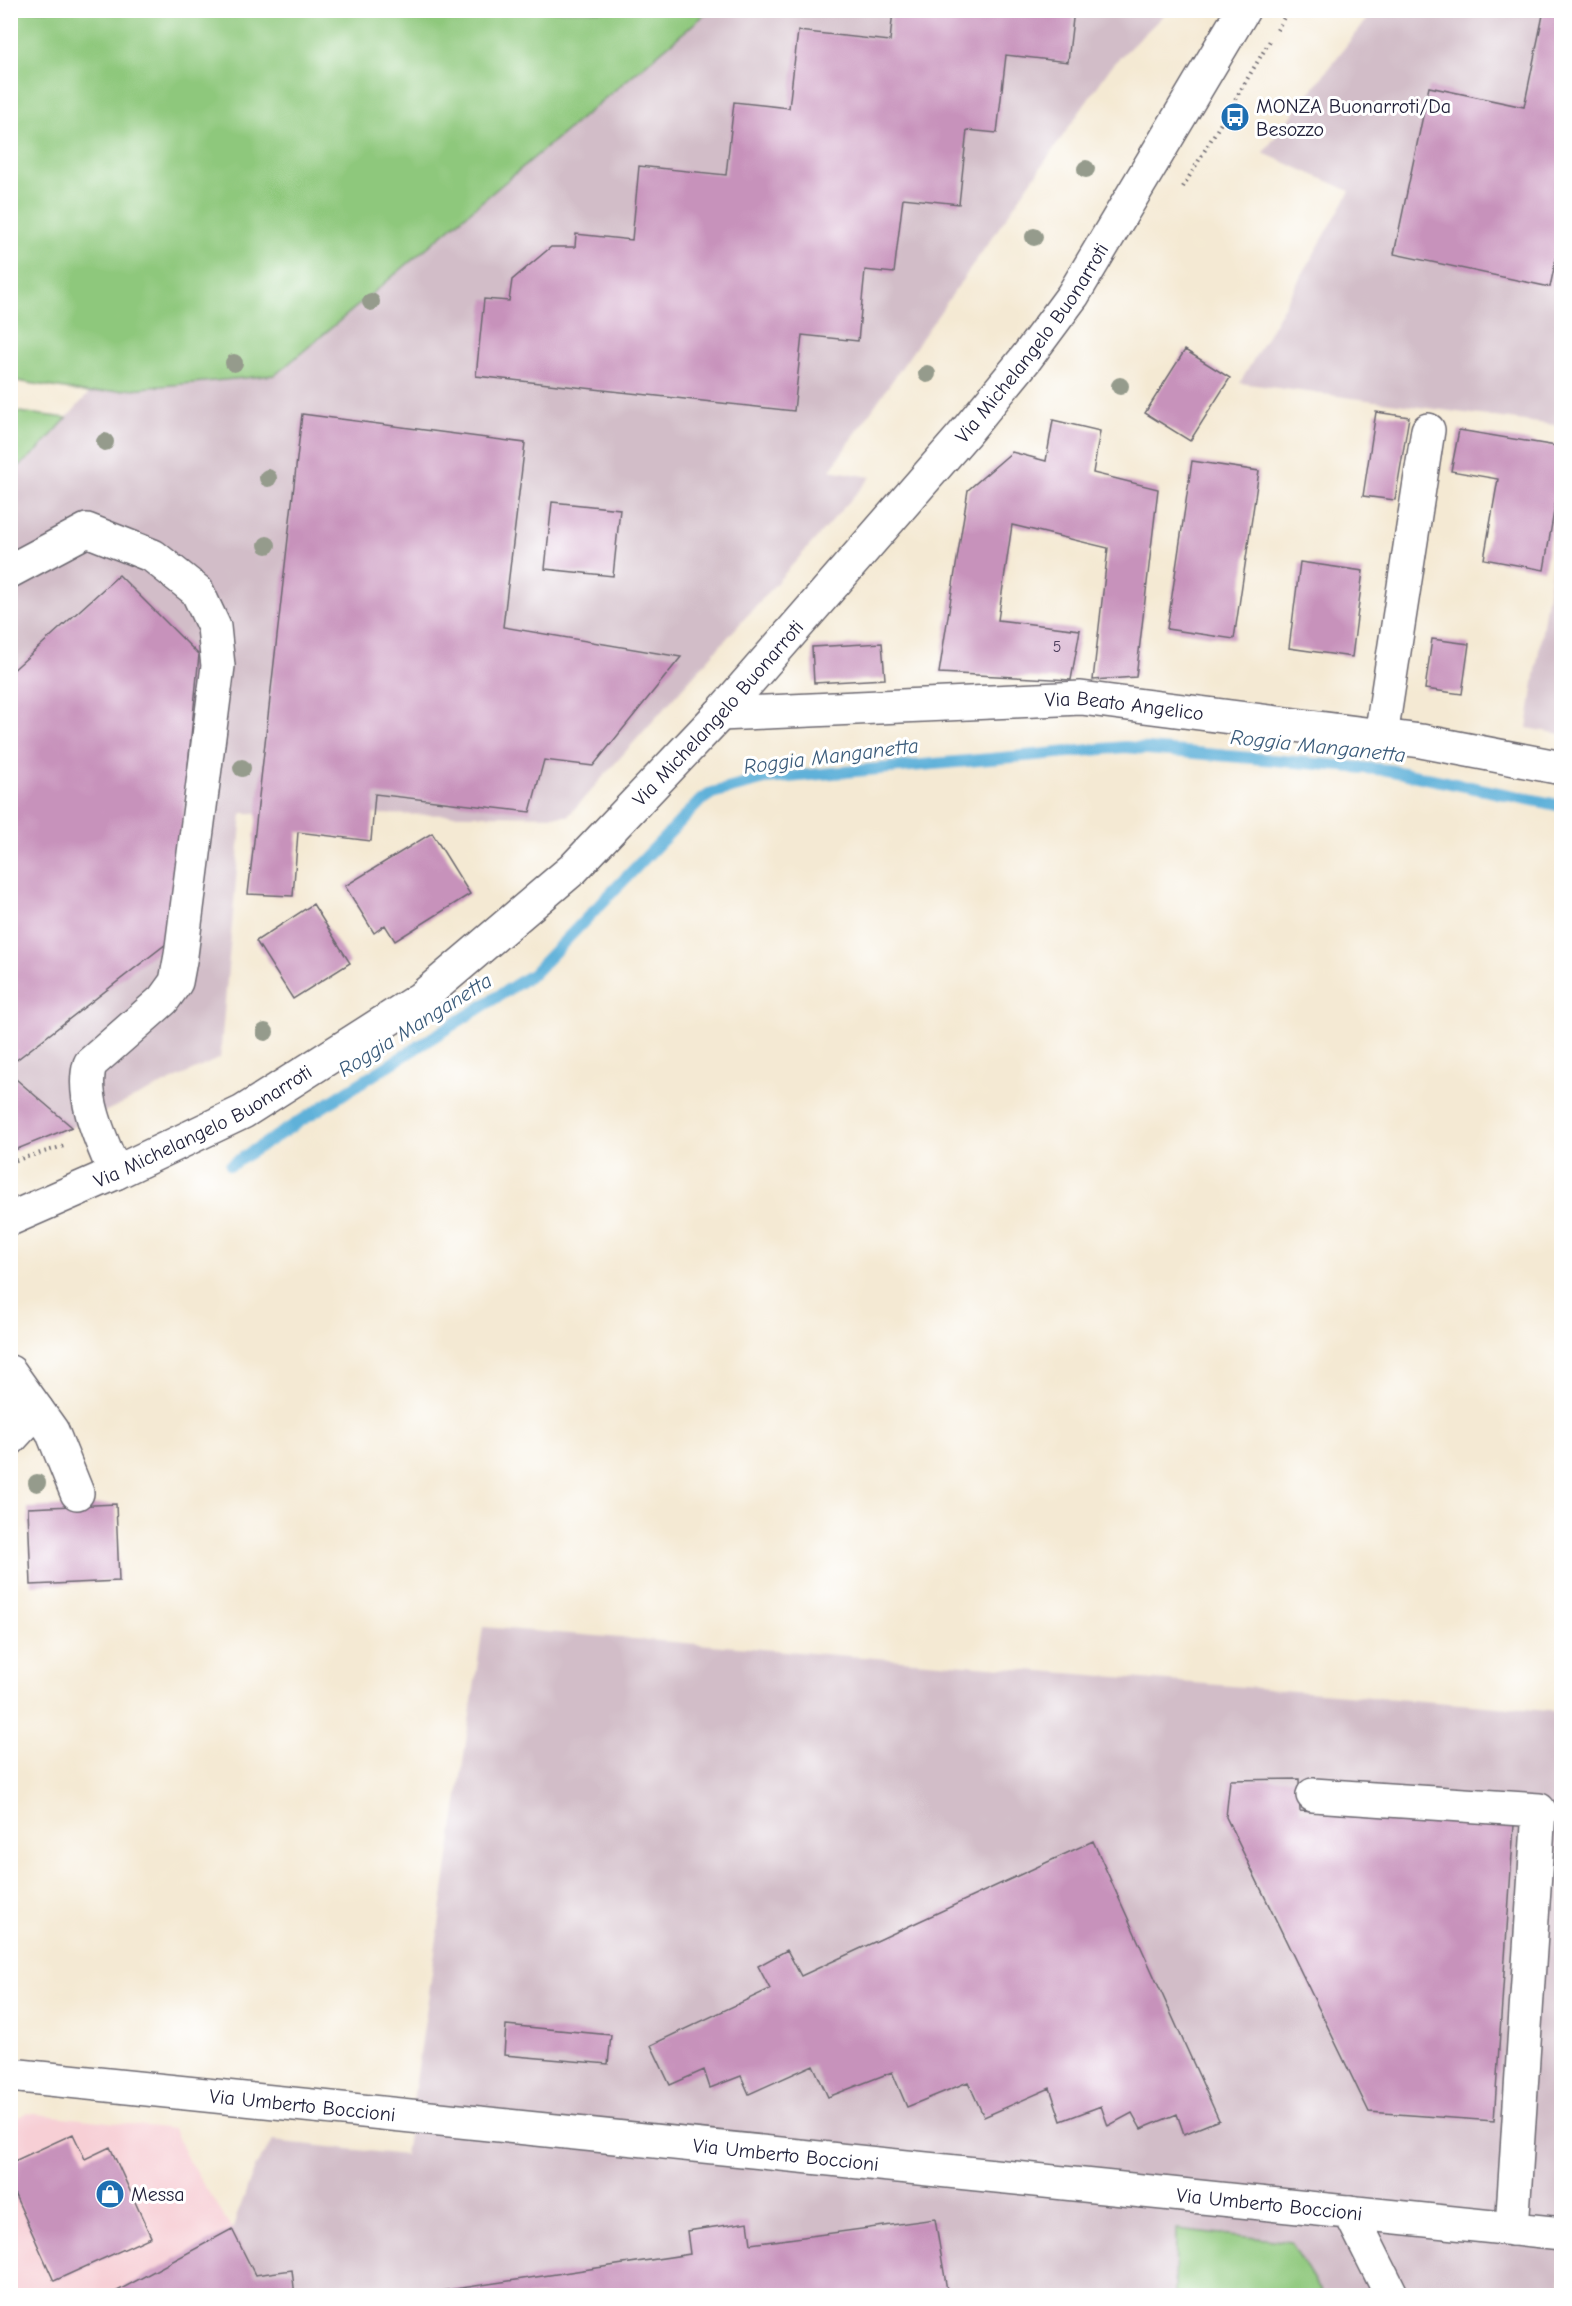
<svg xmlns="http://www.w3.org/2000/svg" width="1572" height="2306" font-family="'Comic Neue',sans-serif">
  <rect width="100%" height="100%" fill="#fff"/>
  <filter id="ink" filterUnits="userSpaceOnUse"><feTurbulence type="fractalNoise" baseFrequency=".0167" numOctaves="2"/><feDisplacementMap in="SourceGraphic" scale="12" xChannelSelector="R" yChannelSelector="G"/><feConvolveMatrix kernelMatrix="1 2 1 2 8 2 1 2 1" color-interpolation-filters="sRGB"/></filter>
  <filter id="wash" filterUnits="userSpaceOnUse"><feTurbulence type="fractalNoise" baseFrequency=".008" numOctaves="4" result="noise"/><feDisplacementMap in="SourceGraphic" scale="24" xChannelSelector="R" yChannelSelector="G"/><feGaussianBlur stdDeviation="1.35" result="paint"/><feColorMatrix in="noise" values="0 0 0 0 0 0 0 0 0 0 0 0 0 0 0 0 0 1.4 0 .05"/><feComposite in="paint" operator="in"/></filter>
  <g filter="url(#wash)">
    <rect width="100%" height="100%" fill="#f4e9d3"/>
    <path fill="#f7cfd5" d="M26,2113L174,2129L188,2160L232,2229L255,2275L258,2295L11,2296V2121Z"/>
    <path fill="#d2bdc8" d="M709,11H1168L1113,64L830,470L871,477L568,816L242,813L220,1058L72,1127L11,1152V473L38,450L89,393L276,375Z
      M1373,11H1561V426L1240,383L1350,191L1263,153Z
      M1561,508L1562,734H1561L1527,728Z
      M483,1627L1561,1712V2295H1323L1291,2242L1177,2230L1175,2295H258L255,2275L232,2229L255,2167L273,2141L405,2155Z"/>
    <path fill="#8ec87c" stroke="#58755c" stroke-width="1.5" d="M10,11L11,10L709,11L275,375L89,393L11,380Z
      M11,411L67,418L38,450L11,473Z
      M1176,2229L1291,2242L1323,2295H1175Z"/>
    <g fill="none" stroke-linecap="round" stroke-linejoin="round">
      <path stroke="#5eb1d9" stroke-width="12" d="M231,1165L533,974L700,801L712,793L765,779L1125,747L1388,770L1562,806"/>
    </g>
    <g id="blocks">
      <path fill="#c792bb" d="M893,10H1074L1068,62L1006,55L997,133L967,130L959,204L903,198L894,273L865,270L858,341L802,335L794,411L476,376L484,299L509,301L512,280L551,247H575L576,234L632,240L639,166L726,175L734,102L789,108L798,31L890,41Z
        M1544,10H1562V230L1550,287L1394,254L1429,87L1524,107Z
        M1185,350L1230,378L1190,441L1145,413Z
        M1376,412L1409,417L1395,500L1363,496Z
        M302,414L525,443L503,627L681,657L593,766L544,760L530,812L375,794L371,841L298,832L293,896L248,894Z
        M1053,420L1100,431L1093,473L1158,489L1136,677L1093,680L1108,548L1012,525L998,620L1080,630L1071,680L939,673L968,490L1012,452L1046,461Z
        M1459,430L1562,447V465L1544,570L1484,559L1498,479L1451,471Z
        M1192,461L1259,471L1234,639L1167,629Z
        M552,502L620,509L613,576L545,569Z
        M1300,562L1363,571L1352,657L1289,648Z
        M119,575L199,655L171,940L10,1065V673Z
        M1432,639L1469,644L1462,694L1425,689Z
        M882,643L885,679L814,683L812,647Z
        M432,833L470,894L395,941L385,925L374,933L345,886Z
        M313,904L350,963L293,999L256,941Z
        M10,1074L72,1127L10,1152Z
        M116,1504L119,1581L31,1585L28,1508Z
        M1299,1779L1300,1811L1514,1825L1494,2121L1369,2112L1226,1817L1230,1780Z
        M1093,1841L1219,2120L1184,2134L1177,2114L1141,2129L1132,2113L1108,2126L1101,2106L1061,2121L1050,2088L984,2117L968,2082L907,2107L892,2072L828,2097L813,2065L749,2094L741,2076L710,2088L704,2070L670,2085L651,2045L770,1989L758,1966L787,1950L801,1976Z
        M506,2025L611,2035L608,2064L504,2055Z
        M73,2134L85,2159L110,2147L151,2237L54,2281L10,2184V2163Z
        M935,2219L948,2296H408L690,2254L687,2231L748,2222L751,2244Z
        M232,2229L255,2275L292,2270L295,2296H108Z"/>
    </g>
  </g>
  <g filter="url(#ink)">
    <use href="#blocks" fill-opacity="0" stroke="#6c6870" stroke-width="1.5"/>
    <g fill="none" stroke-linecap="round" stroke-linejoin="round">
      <g stroke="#6c6870" stroke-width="36">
        <g id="minor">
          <path d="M10,571L87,530L153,556L197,591L214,627L218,666L181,955L176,982L163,1000L90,1064C80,1097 102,1142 115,1173"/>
          <path id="s1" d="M720,714L1081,698L1421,741L1562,768"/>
          <path d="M1381,736L1428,430"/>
          <path id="s2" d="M10,1219L115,1173L243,1112L420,999L573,869L720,714L964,434L1027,357L1073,295L1243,10"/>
          <path d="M10,1372L52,1431L77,1493"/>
          <path d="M10,1439L37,1410"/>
          <path d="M1313,1795L1539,1810L1512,2229"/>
          <path id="s3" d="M10,2075L1562,2234"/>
          <path d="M1350,2212L1392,2296"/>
        </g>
      </g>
      <path stroke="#6c6870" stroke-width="4" stroke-dasharray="1.5 4.5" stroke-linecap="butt" d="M1277,30L1288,10
        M1183,187L1271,39
        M10,1162L64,1146"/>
      <use href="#minor" stroke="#fff" stroke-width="33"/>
    </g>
    <g fill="#959b8c">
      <circle cx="1086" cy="169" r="9"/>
      <circle cx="1034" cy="237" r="9"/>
      <circle cx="371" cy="302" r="9"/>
      <circle cx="234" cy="363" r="9"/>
      <circle cx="927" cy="374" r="9"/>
      <circle cx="1120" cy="386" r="9"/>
      <circle cx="105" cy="442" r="9"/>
      <circle cx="268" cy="478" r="9"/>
      <circle cx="267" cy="545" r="9"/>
      <circle cx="242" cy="768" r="9"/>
      <circle cx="265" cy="1032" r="9"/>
      <circle cx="37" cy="1483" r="9"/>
    </g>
  </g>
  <defs>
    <g id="bus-disc" transform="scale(1.5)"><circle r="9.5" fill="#1f6fb2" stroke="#fff"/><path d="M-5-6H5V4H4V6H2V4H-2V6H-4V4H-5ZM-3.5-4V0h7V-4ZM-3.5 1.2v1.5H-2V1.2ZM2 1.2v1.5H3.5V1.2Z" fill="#fff"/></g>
    <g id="shop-disc" transform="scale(1.5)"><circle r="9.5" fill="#1f6fb2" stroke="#fff"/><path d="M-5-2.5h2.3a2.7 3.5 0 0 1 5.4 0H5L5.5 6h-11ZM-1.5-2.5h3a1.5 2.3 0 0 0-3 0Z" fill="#fff"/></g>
  </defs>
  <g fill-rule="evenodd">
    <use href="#bus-disc" x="1235" y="117"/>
    <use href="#shop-disc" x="110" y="2194"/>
  </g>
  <g text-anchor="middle" stroke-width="6" stroke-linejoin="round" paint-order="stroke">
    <g font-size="16" fill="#4b3e5b">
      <text x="1057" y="652">5</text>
    </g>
    <g font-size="20" fill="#22223b" stroke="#fff" text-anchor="start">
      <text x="1256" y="113">MONZA Buonarroti/Da<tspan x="1256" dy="23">Besozzo</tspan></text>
      <text x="131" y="2201">Messa</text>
    </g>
    <g font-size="20" fill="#22223b" stroke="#fff">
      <text dy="7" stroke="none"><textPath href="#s2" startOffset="1366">Via Michelangelo Buonarroti</textPath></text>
      <text dy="7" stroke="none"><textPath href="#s1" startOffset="405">Via Beato Angelico</textPath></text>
      <text dy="7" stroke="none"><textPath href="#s2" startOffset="880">Via Michelangelo Buonarroti</textPath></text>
      <text dy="7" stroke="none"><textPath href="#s2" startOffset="214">Via Michelangelo Buonarroti</textPath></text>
      <text dy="7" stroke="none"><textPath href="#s3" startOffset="294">Via Umberto Boccioni</textPath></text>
      <text dy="7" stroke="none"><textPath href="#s3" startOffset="780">Via Umberto Boccioni</textPath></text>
      <text dy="7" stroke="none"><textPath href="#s3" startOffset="1266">Via Umberto Boccioni</textPath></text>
    </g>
    <g font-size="21" font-style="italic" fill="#3a5b7a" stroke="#fff">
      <text transform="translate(1318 746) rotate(6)" y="7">Roggia Manganetta</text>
      <text transform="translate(831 756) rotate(-7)" y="7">Roggia Manganetta</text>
      <text transform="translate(415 1025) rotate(-32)" y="7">Roggia Manganetta</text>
    </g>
  </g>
  <rect width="1572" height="2306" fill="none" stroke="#fff" stroke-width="36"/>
</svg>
